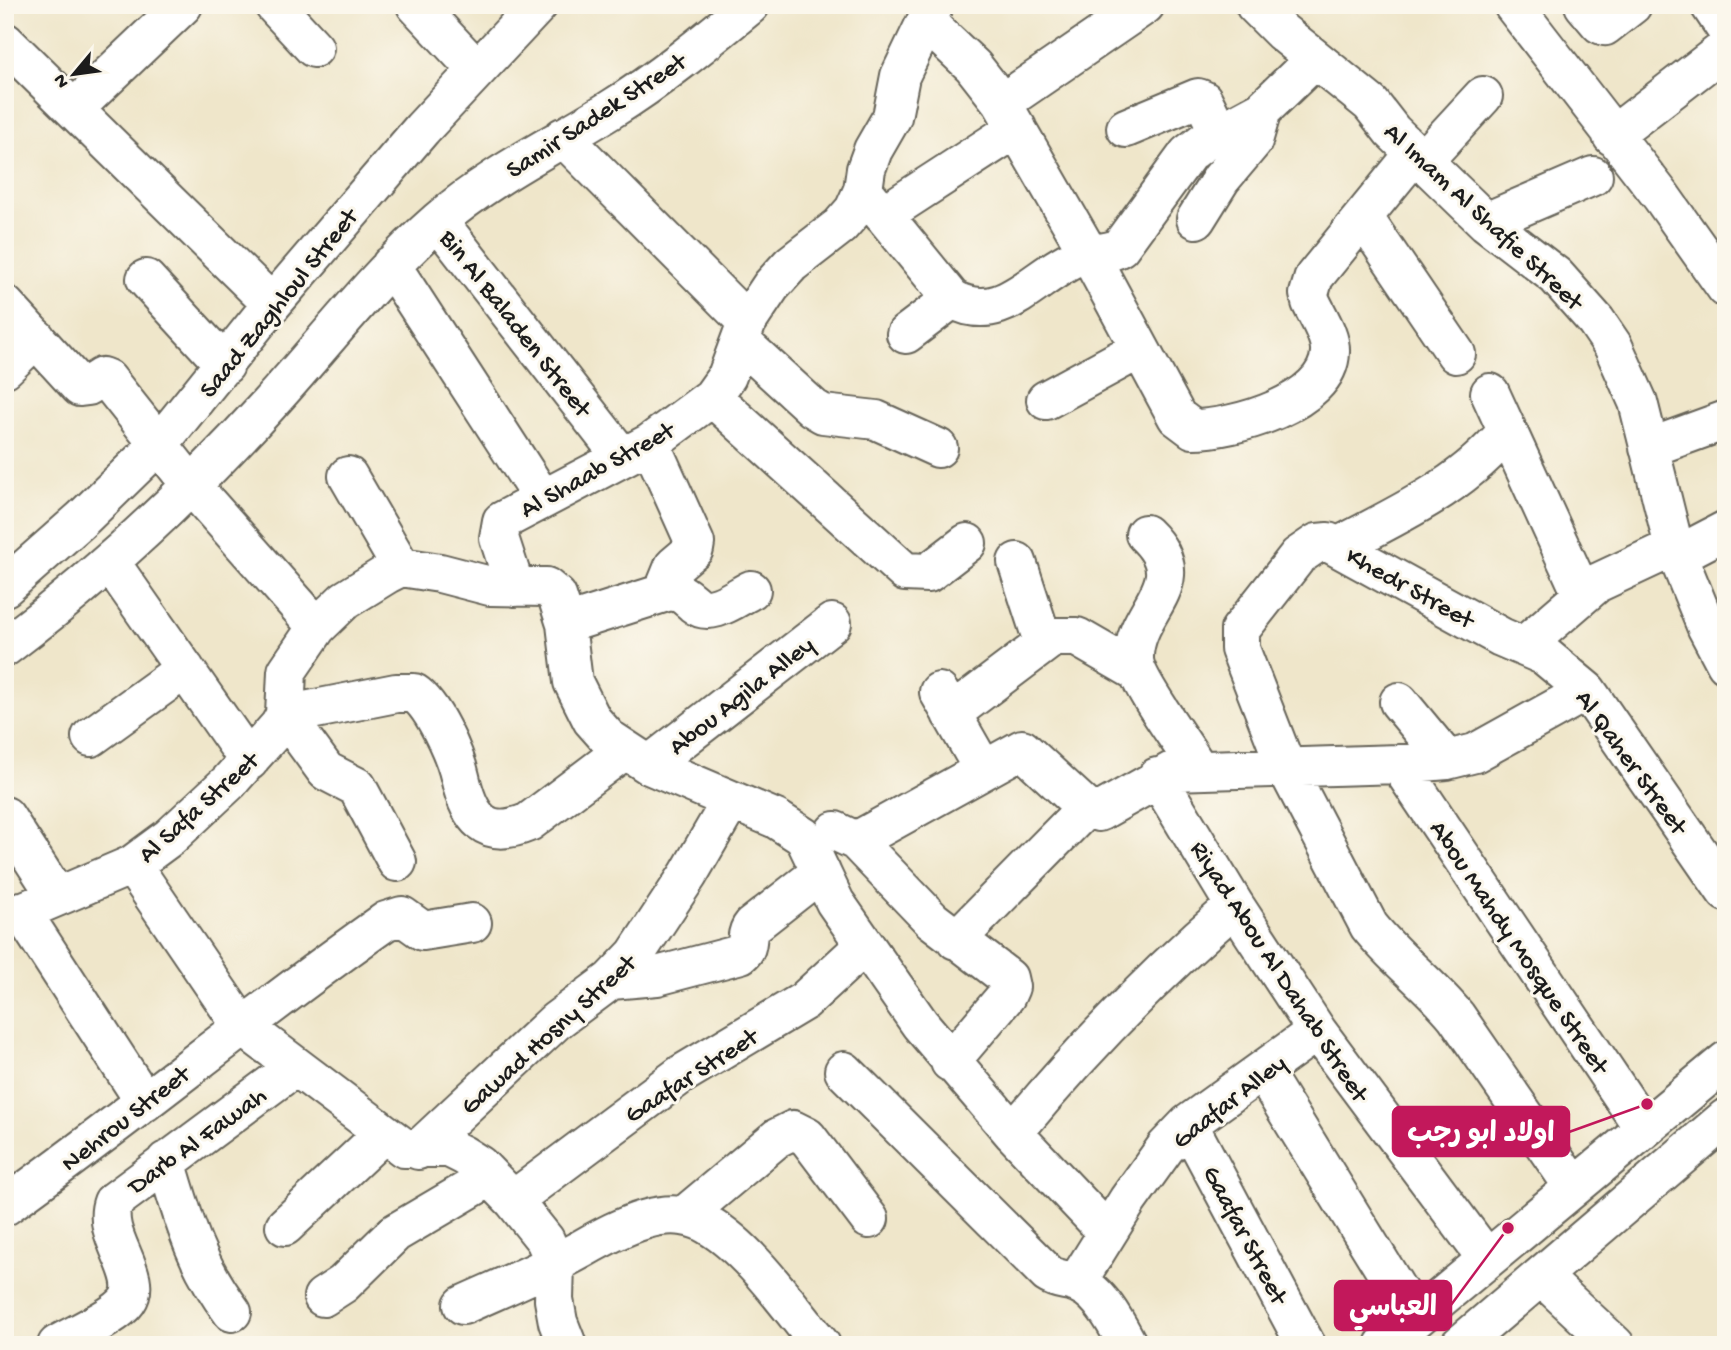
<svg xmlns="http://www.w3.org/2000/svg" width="1731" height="1350" font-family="'Gochi Hand','Playpen Sans Arabic',sans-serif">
  <rect width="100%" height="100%" fill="#fbf7ec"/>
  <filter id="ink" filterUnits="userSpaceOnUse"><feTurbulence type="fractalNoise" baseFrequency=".0143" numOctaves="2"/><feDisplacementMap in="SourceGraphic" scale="14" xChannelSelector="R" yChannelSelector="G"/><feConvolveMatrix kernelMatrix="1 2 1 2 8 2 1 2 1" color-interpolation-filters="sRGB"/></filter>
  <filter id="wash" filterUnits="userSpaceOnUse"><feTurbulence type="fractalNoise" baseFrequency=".00686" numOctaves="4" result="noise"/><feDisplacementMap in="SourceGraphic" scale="28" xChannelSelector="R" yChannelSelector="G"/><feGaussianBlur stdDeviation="1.57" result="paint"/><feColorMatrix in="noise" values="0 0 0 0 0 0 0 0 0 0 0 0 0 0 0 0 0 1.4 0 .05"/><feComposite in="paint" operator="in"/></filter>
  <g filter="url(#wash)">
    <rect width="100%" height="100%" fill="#efe6ca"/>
  </g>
  <g filter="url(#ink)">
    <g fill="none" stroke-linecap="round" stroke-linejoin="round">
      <g stroke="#666359" stroke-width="42">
        <path id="minor" d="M274,5L314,48
          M416,5L476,69
          M1255,5L1282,32L1371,104L1392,131L1486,222L1556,276L1596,321L1613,346L1638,402L1674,547L1707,628L1726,664
          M1513,5L1661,196L1726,288
          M1584,5L1600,24L1605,26L1632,5
          M1710,5L1726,29
          M926,22L973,66L1002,103L1089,254L1177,417L1193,429C1233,429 1329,403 1330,352C1331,336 1318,317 1311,302L1309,294L1314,277L1415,153
          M5,42L272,304
          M1002,103L1145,5
          M74,109L183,5
          M1126,128L1198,98L1203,100L1220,134
          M1612,136L1726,48
          M563,137L747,322
          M1423,161L1483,96
          M863,190L952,299C1003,327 1034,275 1078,257C1092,251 1108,255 1120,247L1188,154L1206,140L1262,110L1315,59
          M883,215L1017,128
          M1363,217L1456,354
          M1196,219L1221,179L1253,141L1262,110
          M438,221L622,457
          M1486,222L1593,176
          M391,265L542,498
          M146,279L225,365
          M5,305L80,387L88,386L102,377L107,379L191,485L317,627
          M906,334L952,299
          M741,342L813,408L823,414L876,420L938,448
          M5,368L36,338
          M1490,393L1582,594
          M712,397L905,572L928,573L967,543
          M1046,400L1140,349
          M650,443L695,543L694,549L674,566L663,593
          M1649,448L1726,420
          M348,476L401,567
          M1145,534C1196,583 1134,608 1134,657C1133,679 1185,745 1198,769
          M1339,546C1401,513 1463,486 1507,431
          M1678,555L1726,530
          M110,562L249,761
          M1017,562L1043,642
          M5,587L82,519L160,443L272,304L422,129L538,5
          M515,587L499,538L502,521L650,443L712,397L727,376L747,322L771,286L791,264L840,226L854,210L863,190L866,169L873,150L892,117L900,76L934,5
          M566,624L670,591C682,592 686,597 694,604C711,618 735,598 751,590
          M1525,645L1597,583L1674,547
          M5,647C101,575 189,492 269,404C325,343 375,276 438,221C490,176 552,146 610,110C660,79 705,42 750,5
          M939,692L983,769
          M1399,702L1447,760
          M951,714L1053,637H1077L1136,671
          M91,737L185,669
          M1399,764L1643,1127
          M649,765L832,623
          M1157,777L1235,906L1317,1031L1487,1259
          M5,816L56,895
          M835,831L856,841L932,920L1008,978L1010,987L1006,996L950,1062
          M856,841L1022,749L1086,808L1099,812L1172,771L1399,764L1447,760L1475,753L1587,691
          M397,862L357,787L326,771L285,715L396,693H414C433,705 455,755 460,777C469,817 484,841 529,822L623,751
          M132,865L241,1025L404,1148H449L463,1155L479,1165L513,1200L545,1240L555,1263L554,1300L558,1322L567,1345
          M21,911L145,1102
          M5,919L132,865L170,837L229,782L279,726L285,715L287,671L317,627L345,600L387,574L401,567L440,573L490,586L546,587L557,596L566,624L573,682L592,720L608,738L649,765L776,819L804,837L835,902L920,1024L1013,1133L1107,1232
          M956,940L1086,808
          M611,980L657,976L741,954C751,946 744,935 752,926L821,872
          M844,1071L1048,1274C1058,1281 1069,1279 1079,1284C1101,1293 1117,1325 1128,1345
          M1263,1072L1415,1319
          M1188,1124L1306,1345
          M1013,1133C1081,1051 1153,976 1235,906
          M418,1150L556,1021L611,980L635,955L688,875L731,801
          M166,1161C184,1221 194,1261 232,1312
          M1573,1186L1456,1016C1429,983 1395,959 1369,926L1286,767L1240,649V630L1298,556L1317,543L1328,542L1501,637L1545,656L1587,691L1726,892
          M513,1200L682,1074L804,1001L865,945
          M5,1206C134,1114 256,1012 386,921L402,916L423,931L472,923
          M685,1215L777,1138L793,1130L807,1137L869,1219
          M285,1226L383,1134
          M1541,1276L1615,1345
          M1077,1282L1128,1200L1166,1147L1188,1124L1317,1031
          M323,1297L343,1284L395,1233L490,1177
          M463,1305C494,1291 525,1278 555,1263C599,1242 659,1195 708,1225C751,1250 789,1307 821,1345
          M57,1345C75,1334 116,1317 127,1301C145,1275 100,1236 113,1202L295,1067
          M1384,1345L1726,1061
          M1460,1345L1726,1118"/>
      </g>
      <use href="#minor" stroke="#fff" stroke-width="38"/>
    </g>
  </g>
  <g text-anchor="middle" stroke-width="6" stroke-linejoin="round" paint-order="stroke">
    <g font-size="26" fill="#1c1c1c" stroke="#fbf7ec">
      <text transform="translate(595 114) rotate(-33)" y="9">Samir Sadek Street</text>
      <text transform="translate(1485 215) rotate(43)" y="9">Al Imam Al Shafie Street</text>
      <text transform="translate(277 302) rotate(-51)" y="9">Saad Zaghloul Street</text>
      <text transform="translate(517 322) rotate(52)" y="9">Bin Al Baladen Street</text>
      <text transform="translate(596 468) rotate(-29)" y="9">Al Shaab Street</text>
      <text transform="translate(1411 586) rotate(29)" y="9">Khedr Street</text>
      <text transform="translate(740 694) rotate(-38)" y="9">Abou Agila Alley</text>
      <text transform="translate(1633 761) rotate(54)" y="9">Al Qaher Street</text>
      <text transform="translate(197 806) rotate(-42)" y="9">Al Safa Street</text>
      <text transform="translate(1521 946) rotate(56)" y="9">Abou Mahdy Mosque Street</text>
      <text transform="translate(1281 970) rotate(57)" y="9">Riyad Abou Al Dahab Street</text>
      <text transform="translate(547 1033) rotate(-42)" y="9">Gawad Hosny Street</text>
      <text transform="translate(690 1074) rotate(-33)" y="9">Gaafar Street</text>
      <text transform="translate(1228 1100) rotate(-38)" y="9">Gaafar Alley</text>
      <text transform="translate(124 1117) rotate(-38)" y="9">Nehrou Street</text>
      <text transform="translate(196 1139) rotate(-36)" y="9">Darb Al Fawah</text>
      <text transform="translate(1247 1234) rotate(62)" y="9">Gaafar Street</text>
    </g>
  </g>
  <path fill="none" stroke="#c2185b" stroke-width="2.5" d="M1647 1104L1569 1132M1508 1228L1451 1305"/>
  <g fill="#c2185b" stroke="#fbf7ec" stroke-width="2.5">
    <circle cx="1647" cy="1104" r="7"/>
    <circle cx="1508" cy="1228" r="7"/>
  </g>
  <g fill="#c2185b" stroke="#c2185b" stroke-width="2.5">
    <rect x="1393" y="1107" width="176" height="49" rx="7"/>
    <rect x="1335" y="1281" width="116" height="49" rx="7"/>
  </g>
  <g font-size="28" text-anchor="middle" font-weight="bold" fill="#fff">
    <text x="1481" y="1141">اولاد ابو رجب</text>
    <text x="1393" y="1315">العباسي</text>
  </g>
  <rect width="1731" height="1350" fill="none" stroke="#fbf7ec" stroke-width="28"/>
  <g transform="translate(74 74) rotate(241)" stroke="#fbf7ec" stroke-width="5" paint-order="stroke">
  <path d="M0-5L12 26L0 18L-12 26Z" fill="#1c1c1c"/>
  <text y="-10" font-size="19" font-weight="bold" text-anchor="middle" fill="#1c1c1c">N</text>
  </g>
</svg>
